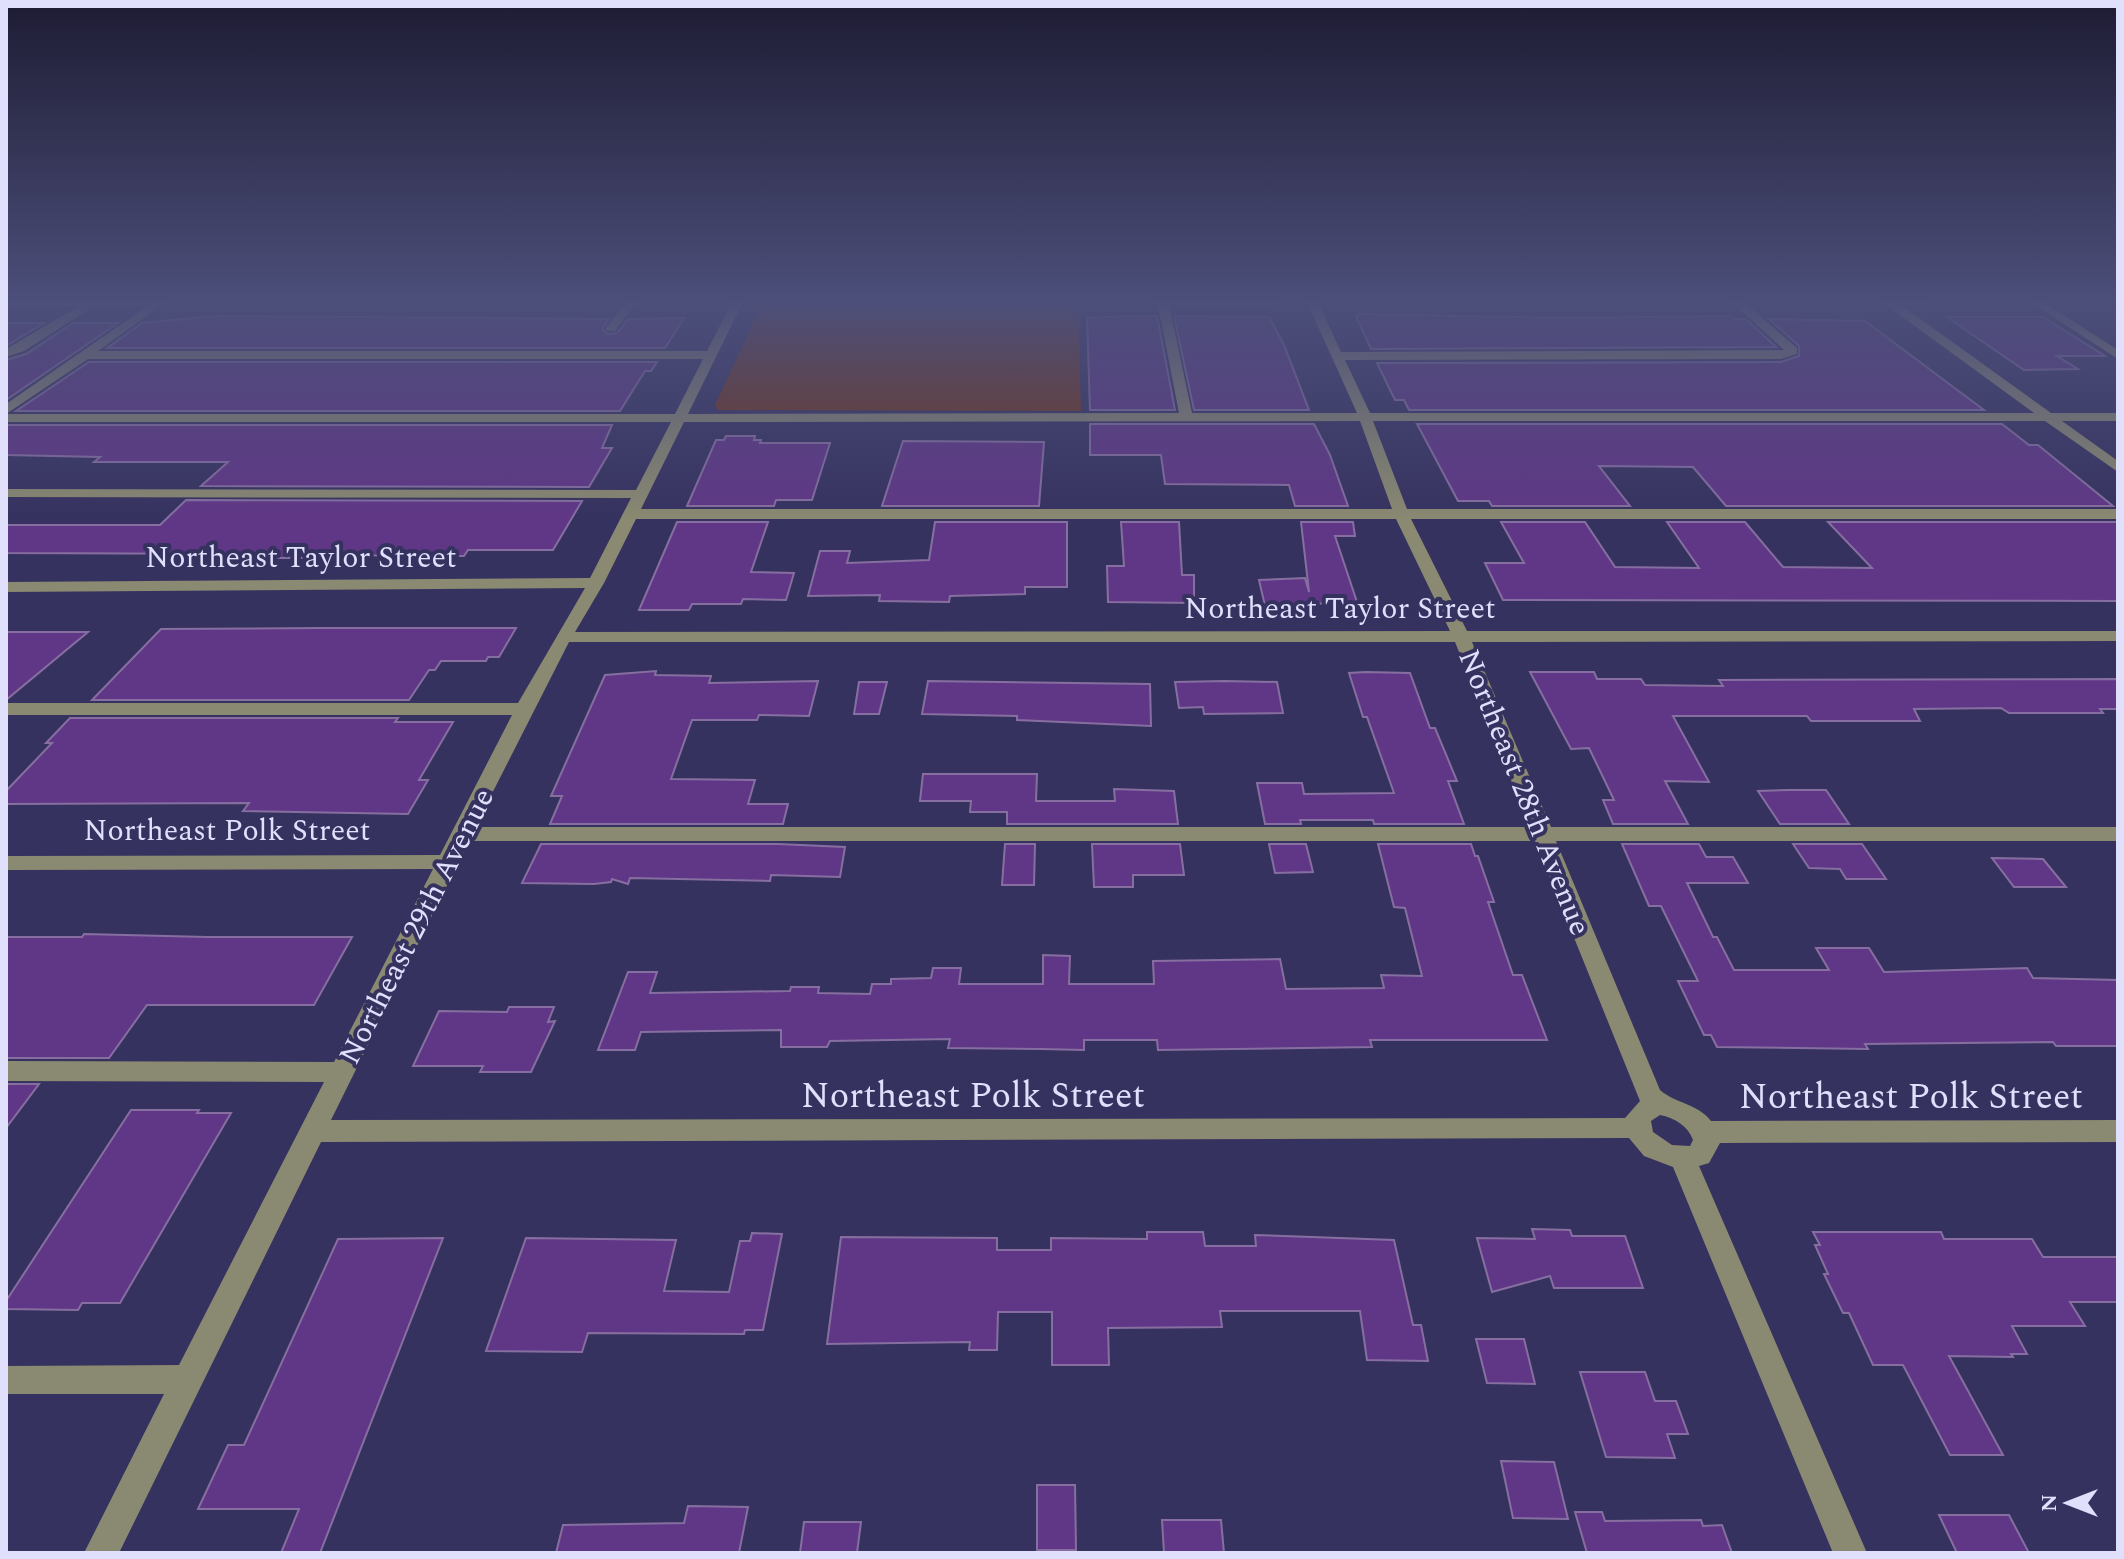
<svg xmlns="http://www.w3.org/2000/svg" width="2124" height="1559" font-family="Spectral,serif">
  <rect width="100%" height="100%" fill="#36325f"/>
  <path fill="#733616" d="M763,302H1078L1081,411L718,410L715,405Z"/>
  <path fill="#603786" stroke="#866fa0" stroke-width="2" d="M1361,314L1567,318L1731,316L1735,319H1746L1776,347L1371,349L1356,316Z
    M217,316L609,319L602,329L607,334L617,333L628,319L684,318L665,348H107L142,323Z
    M1129,316H1157L1175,410H1090L1087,318Z
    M1174,316L1269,317L1284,345L1309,410H1194Z
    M1947,317H2043L2105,356H2057L2078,369L2024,370Z
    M1769,319L1865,321L1984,410H1409L1404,400H1395L1377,363L1781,362L1799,356V346Z
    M6,323H44L6,346Z
    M73,323H118L6,400V360L26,354Z
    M89,362H657L651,371H645L620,411H16Z
    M1090,424H1314L1330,455L1348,506H1295L1289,485L1165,484L1161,455H1090Z
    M1417,424H2002L2029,445H2038L2113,506H1726L1693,467L1599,466L1630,506H1492L1489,501H1458Z
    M6,425H612L602,448H612L589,487L201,486L228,462H94L100,457L6,455Z
    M726,436H755L754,440H761L760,443H830L812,500H776L774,506H687L716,440H724Z
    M903,441L1044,442L1039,506H882Z
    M186,500L582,501L553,550H468L464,556L313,555L310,558H272L276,554L6,553V525H160Z
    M677,522H768L751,572L794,573L786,600L743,599L741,604H692L689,610H639Z
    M935,522H1067V587H1025V594L950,596L949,602L879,601L880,595L808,596L820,551H850L847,563L929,560Z
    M1121,522H1179L1182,575H1194V603L1108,602L1107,566H1124Z
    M1301,522H1353L1355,536H1335L1357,602L1265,606L1259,580L1305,578L1309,592Z
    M1501,522H1585L1615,567L1699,568L1667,522H1745L1783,567L1872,568L1828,522H2118V601L1503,600L1485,563H1524Z
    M321,628H516L499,657H488L486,661H441L435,670H429L409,700H92L161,629Z
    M6,632H88L6,700Z
    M656,671L655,675L711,676L709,683L818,681L809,716L759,715L757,720H692L671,779L755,780L748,804H788L783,824H550L562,796H551L605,675Z
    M1366,672L1410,673L1430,728H1435L1457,781H1448L1464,824H1374L1373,820H1300L1301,824H1265L1257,783H1302L1304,794L1394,793L1367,717H1363L1349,673Z
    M1530,672H1594L1597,679H1641L1645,685L1723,686L1719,680L2118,679V709H2100L2103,713H2009L2001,708L1914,709L1920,721H1811L1807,716H1673L1709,782L1665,781L1688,824H1613L1603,800H1614L1589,748L1571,749Z
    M928,681L1150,684L1151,726L1017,720V716L922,714Z
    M1225,681L1277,682L1283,713L1204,714L1203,707L1179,708L1175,682Z
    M859,682H887L879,714H854Z
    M70,718H398L395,722H453L419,780H428L408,814L243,811L249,803L6,804V791L52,743H46Z
    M923,774H1037L1036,801H1115L1114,789L1174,791L1178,824H1007V812H970L971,801H920Z
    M1789,790H1826L1849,824H1780L1758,791Z
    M541,844H778L845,847L840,877L771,875L770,881L630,878L628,884L612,879L611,882L594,884L522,883Z
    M1005,844H1035L1034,885H1002Z
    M1092,844H1180L1184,875H1133V887H1094Z
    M1269,844H1306L1313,872L1275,873Z
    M1378,844H1471L1475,856H1478L1494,902H1488L1513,975H1522L1547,1040H1370L1372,1047L1158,1050L1157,1040H1084V1050L1041,1049L948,1048L950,1039L830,1041L827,1047H781V1030L641,1032L635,1050H598L628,972H657L650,993L790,991L791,987H819L818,993L870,994L872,984H891V979L931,978L933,968H961L959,984H1043V955L1070,956L1069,984H1154L1153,961L1280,959L1286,989L1384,988L1381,975L1422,976L1405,908L1394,907Z
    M1622,844H1699L1706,857H1733L1748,883H1687L1713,937H1717L1734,970H1829L1816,948H1869L1884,972L2027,968L2033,978L2118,980V1046H2056L2053,1042L1865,1044L1868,1049L1717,1047L1711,1035H1704L1678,981H1698L1661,906H1649Z
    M1793,844H1862L1886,879H1846L1840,869L1809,868Z
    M1992,858L2043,859L2066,887H2014Z
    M84,934L207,937H352L314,1005H147L109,1058H6V937H82Z
    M509,1007H554L548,1022L555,1021L531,1072H480L483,1066H413L439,1011L507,1012Z
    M6,1084H39L6,1128Z
    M131,1110H199L197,1113H231L120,1303H82L78,1310L6,1309V1301Z
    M1532,1229L1570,1230L1572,1236H1625L1643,1288H1554L1550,1276L1492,1292L1477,1238L1535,1239Z
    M1147,1232H1203L1205,1246H1256L1255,1235L1394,1240L1413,1325H1421L1428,1361L1367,1360L1360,1311H1220L1222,1327L1108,1328L1109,1365H1052V1312H998L997,1350H969L970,1342L827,1344L841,1237L997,1238V1250H1051V1238L1147,1239Z
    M1813,1232H1941L1944,1239H2032L2043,1257H2118V1302H2070L2085,1326H2012L2027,1354H2011L2013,1357L1949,1356L2003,1455H1950L1903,1365H1873L1849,1313H1843L1824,1274H1828L1815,1245H1820Z
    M752,1233L782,1234L763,1330H745L744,1334L588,1333L582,1352L486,1351L526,1238L676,1240L664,1291L729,1292L740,1241H750Z
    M443,1238L320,1553H281L299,1509H198L228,1445H244L338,1239Z
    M1476,1339H1524L1535,1384L1487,1383Z
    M1580,1372H1645L1655,1401H1676L1688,1434H1667L1675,1458L1606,1457Z
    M1501,1461L1554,1462L1568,1519L1513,1518Z
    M1037,1485H1075L1076,1550H1037Z
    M688,1506L748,1507L739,1553H556L563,1525L684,1523Z
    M1575,1512H1602L1605,1521L1701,1520L1703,1526L1722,1525L1732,1553H1587Z
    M1939,1515H2009L2029,1553H1957Z
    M1162,1520H1221L1224,1553H1164Z
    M804,1522H861L857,1553H800Z"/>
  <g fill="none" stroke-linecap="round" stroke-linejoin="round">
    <path fill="#8a8971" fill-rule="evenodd" d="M6,302H166L98,351H707L732,302H743L688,414L1179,413L1158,305L1150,302H1280L1275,305H1169L1192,413H1357L1307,302H1318L1341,352L1784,350L1732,302H1744L1797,348V354L1781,359L1345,360L1370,413H2034L1882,302H1928L1901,305L2051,413H2118V421H2062L2118,461V472L2045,421H1373L1407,509H2118V519H1411L1467,631H2118V641L1472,642L1551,827H2118V841H1556L1660,1090C1676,1104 1697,1103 1711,1121L2118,1120V1142L1720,1143L1709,1163L1699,1166L1867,1553H1833L1673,1167L1644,1156L1629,1138L321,1142L119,1553H84L164,1394H6V1366L179,1365L324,1082L6,1081V1061L334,1062L433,869L6,870V856L440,855L512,715H6V703H518L585,588L6,592V582L590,578L631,498L6,497V489L636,490L671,422H6V414H675L703,359H88L6,414V404L149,305L94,306L24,351L6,357V349L79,306H6ZM1360,421L1392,509H641L684,422ZM636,519H1396L1450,631L575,632L604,583ZM569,642H1455L1530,827H475ZM469,841H1535L1640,1101L1625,1118L331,1120ZM1660,1115C1675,1118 1688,1126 1693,1140L1690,1146L1672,1145L1653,1132L1651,1121Z
      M626,302H637L615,331H607L605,329Z
      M2030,302H2043L2118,350V359Z"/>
  </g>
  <linearGradient id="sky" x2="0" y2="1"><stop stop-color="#1e1c34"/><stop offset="0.58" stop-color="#4c4f7a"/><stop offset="1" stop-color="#4c4f7a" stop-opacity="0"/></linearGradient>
  <rect width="2124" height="521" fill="url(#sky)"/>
  <g text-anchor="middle" stroke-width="8" stroke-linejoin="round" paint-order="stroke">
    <g font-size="30" fill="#e0dffc" stroke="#36325f">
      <text x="301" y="567">Northeast Taylor Street</text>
      <text x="1340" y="618">Northeast Taylor Street</text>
      <text transform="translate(1525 792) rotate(68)" y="10">Northeast 28th Avenue</text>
      <text x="227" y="840">Northeast Polk Street</text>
      <text transform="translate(416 926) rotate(-63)" y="10">Northeast 29th Avenue</text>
    </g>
    <g font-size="36" fill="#e0dffc" stroke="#36325f">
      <text x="973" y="1107">Northeast Polk Street</text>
      <text x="1911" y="1108">Northeast Polk Street</text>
    </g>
  </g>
  <rect width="2124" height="1559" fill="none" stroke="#e0dffc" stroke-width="16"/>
  <g transform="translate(2068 1503) rotate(270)" stroke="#36325f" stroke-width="6" paint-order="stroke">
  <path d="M0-6L14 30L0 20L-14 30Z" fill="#e0dffc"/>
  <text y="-12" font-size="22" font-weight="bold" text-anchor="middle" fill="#e0dffc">N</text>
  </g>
</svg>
